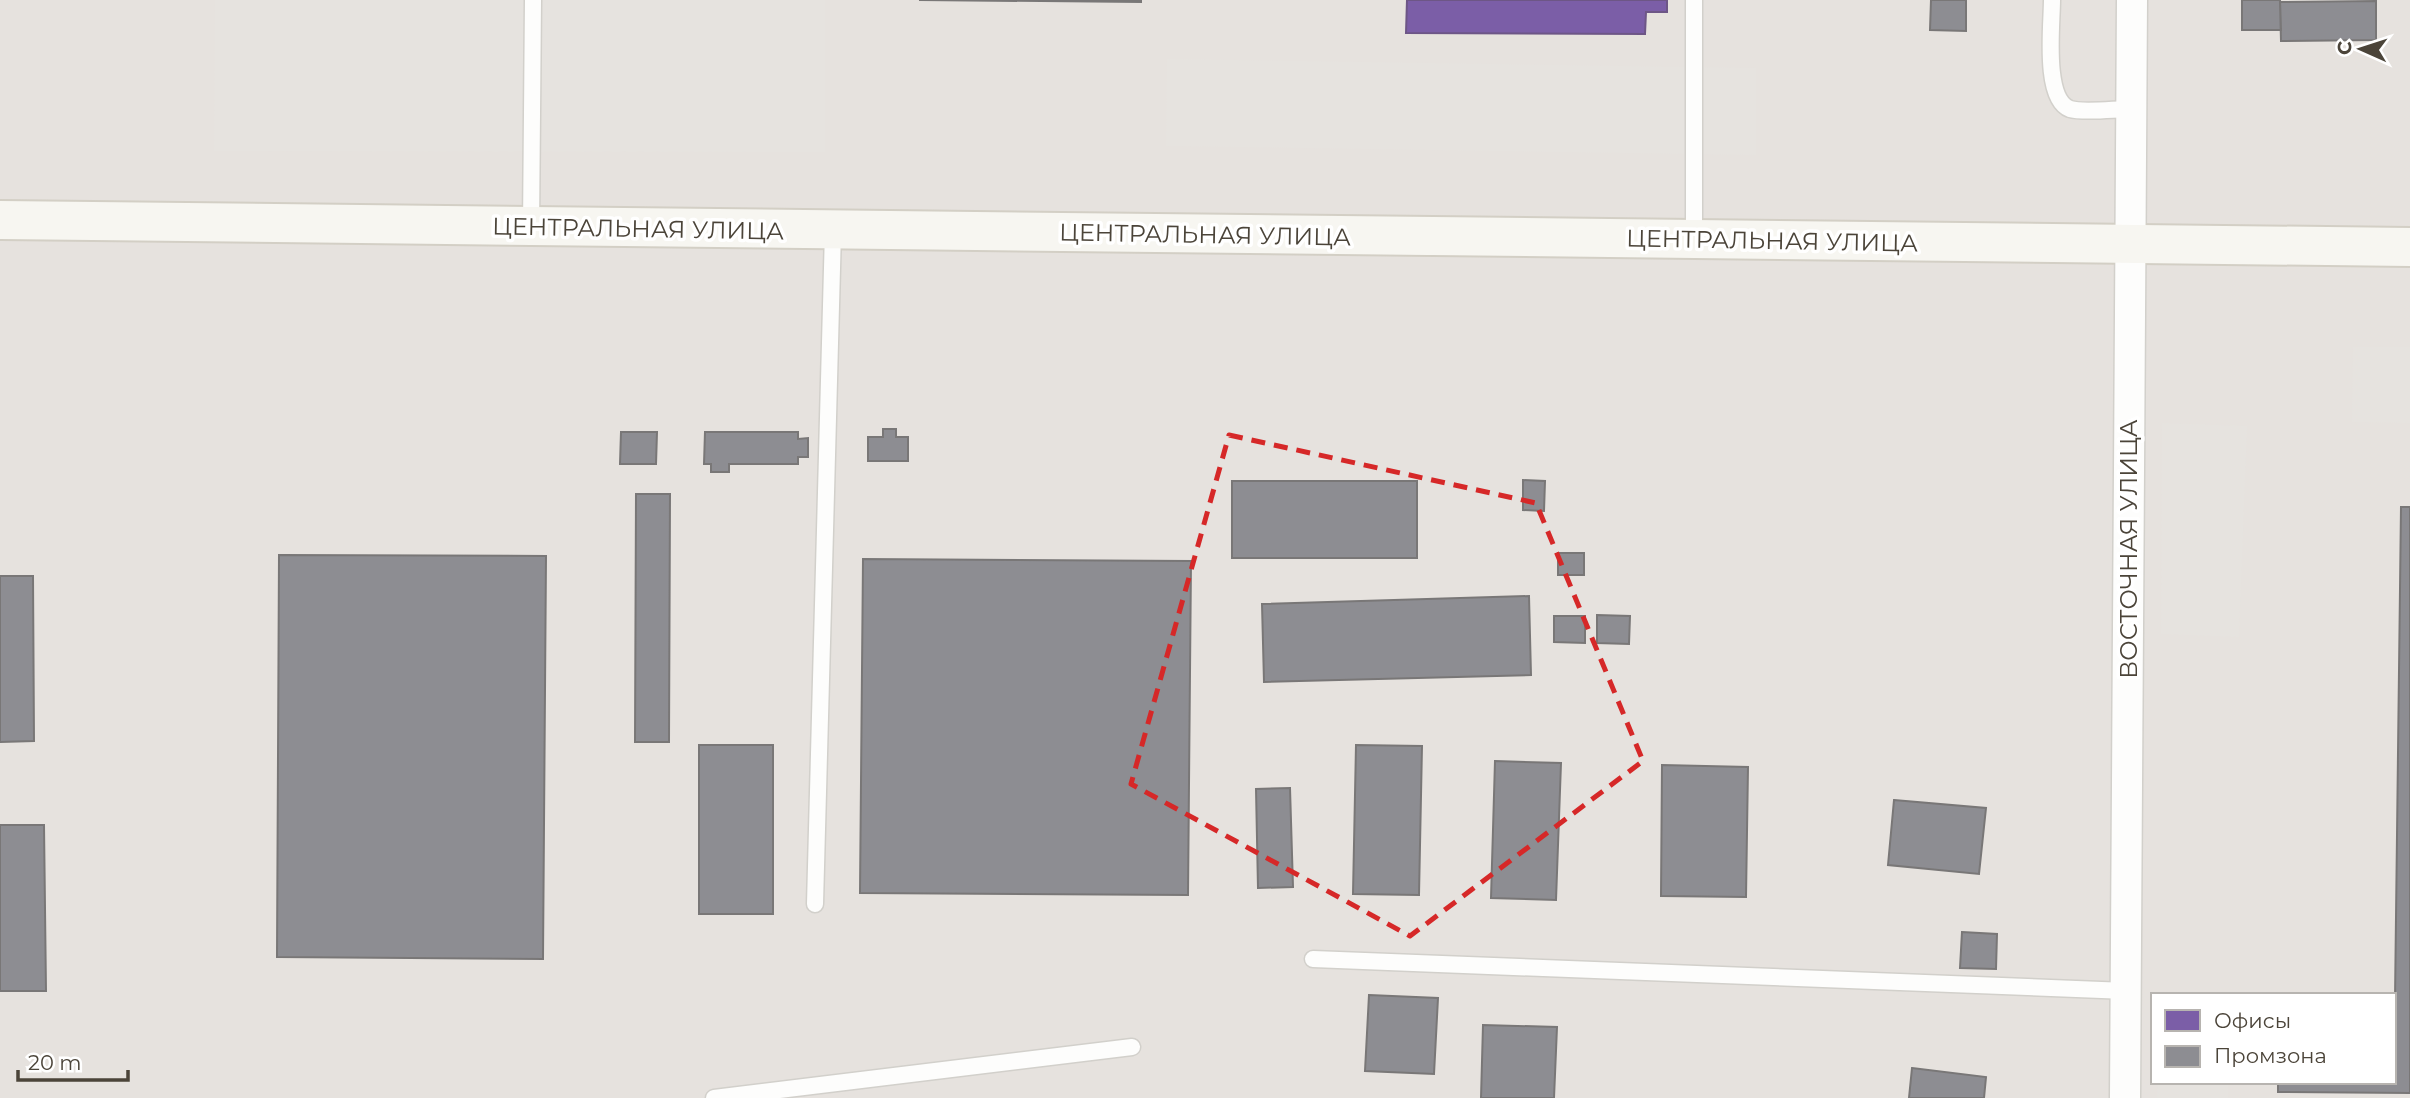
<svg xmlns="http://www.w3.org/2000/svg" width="2410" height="1098" font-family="Montserrat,sans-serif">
  <rect width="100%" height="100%" fill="#f4f2ee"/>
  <path fill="#e6e2de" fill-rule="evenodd" d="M0,0H2410V1098H0ZM2153,995H2394V1082H2153Z"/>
  <path fill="#e6e3df" d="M215,0H825V152L214,151Z
    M1167,59L1756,68V155L1166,146Z
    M2353,347H2410V423L2352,422Z
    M2162,423L2247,426L2239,637L2161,634Z
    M2158,1082H2228V1098H2157Z"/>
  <path fill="#7b5ea7" stroke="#6d5686" stroke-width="2" d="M1407,0H1667V12H1646L1645,34L1406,33Z"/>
  <path fill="#8d8d92" stroke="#797777" stroke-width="2" d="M919,0H1141V2Z
    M1931,0H1966V31L1930,30Z
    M2242,0H2280L2281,30H2242Z
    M2376,1V40L2281,41L2280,2Z
    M883,429H896V437H908V461H868V437H883Z
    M621,432H657L656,464H620Z
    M705,432H798V439L808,438V457H798V464H729V472H711V464H704Z
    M1523,480L1545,481L1544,511L1523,510Z
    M1232,481H1417V558H1232Z
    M636,494H670L669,742H635Z
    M2401,507H2410V1093L2278,1092V1082H2394Z
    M1558,553H1584V575H1558Z
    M279,555L546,556L543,959L277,957Z
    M863,559L1191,561L1188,895L860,893Z
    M0,576H33L34,741L0,742Z
    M1529,596L1531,675L1264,682L1262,604Z
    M1597,615L1630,616L1629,644L1597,643Z
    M1554,616H1585V643L1554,642Z
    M699,745H773V914H699Z
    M1356,745L1422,746L1419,895L1353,894Z
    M1495,761L1561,763L1556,900L1491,898Z
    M1662,765L1748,767L1746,897L1661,896Z
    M1290,788L1293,887L1258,888L1256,789Z
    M1894,800L1986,808L1979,874L1888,865Z
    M0,825H44L46,991H0Z
    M1962,932L1997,934L1996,969L1960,968Z
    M1369,995L1438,998L1434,1074L1365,1071Z
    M1483,1025L1557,1027L1554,1098H1481Z
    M1912,1068L1986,1077L1984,1098H1909Z"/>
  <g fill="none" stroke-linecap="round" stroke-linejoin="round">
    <g stroke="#d2d0cb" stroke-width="19">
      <path id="lane" d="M2052,0C2052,24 2043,99 2070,109C2083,113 2115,109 2130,109
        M531,227L533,0
        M1694,239V0
        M815,904L833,231
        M1313,959L2127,991
        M714,1098L1132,1047"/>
    </g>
    <g stroke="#d2d0cb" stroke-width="33">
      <path id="street" d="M2125,1098L2132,0"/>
    </g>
    <g stroke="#d3cfc5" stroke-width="42">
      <path id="secondary" d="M0,220L2410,247"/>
    </g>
    <use href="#lane" stroke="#fdfdfc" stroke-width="16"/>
    <use href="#street" stroke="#fdfdfc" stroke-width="30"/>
    <use href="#secondary" stroke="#f7f6f1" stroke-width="38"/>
  </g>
  <path fill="none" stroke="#d62828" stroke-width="5" stroke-dasharray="14 9" stroke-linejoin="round" d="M1229,435L1536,503L1643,761L1410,936L1131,784Z"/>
  <g text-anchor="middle" stroke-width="7" stroke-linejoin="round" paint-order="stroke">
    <g font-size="24" fill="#4b4439" stroke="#fff">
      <text transform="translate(638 229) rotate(1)" y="8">ЦЕНТРАЛЬНАЯ УЛИЦА</text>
      <text transform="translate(1205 235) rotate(1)" y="8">ЦЕНТРАЛЬНАЯ УЛИЦА</text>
      <text transform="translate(1772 241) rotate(1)" y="8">ЦЕНТРАЛЬНАЯ УЛИЦА</text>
      <text transform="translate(2129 549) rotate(-90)" y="8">ВОСТОЧНАЯ УЛИЦА</text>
    </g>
  </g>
  <rect x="2151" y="993" width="245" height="91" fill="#ffffff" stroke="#b7b4b0" stroke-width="2"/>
  <rect x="2165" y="1010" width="35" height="21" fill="#7b5ea7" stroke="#b7b4b0" stroke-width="2"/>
  <text x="2214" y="1028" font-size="21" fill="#4b4439">Офисы</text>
  <rect x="2165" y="1046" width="35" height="21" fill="#8d8d92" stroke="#b7b4b0" stroke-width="2"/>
  <text x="2214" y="1063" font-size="21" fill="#4b4439">Промзона</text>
  <g transform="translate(2361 49) rotate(273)" stroke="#ffffff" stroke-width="5" paint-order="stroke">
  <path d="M0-5L12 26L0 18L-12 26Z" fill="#4b4439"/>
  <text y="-10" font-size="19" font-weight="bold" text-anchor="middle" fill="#4b4439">С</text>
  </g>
  <path d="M18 1070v10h110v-10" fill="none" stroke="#4b4439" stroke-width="3.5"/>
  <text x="28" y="1070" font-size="21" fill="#4b4439" stroke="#ffffff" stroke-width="5" paint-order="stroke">20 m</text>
</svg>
